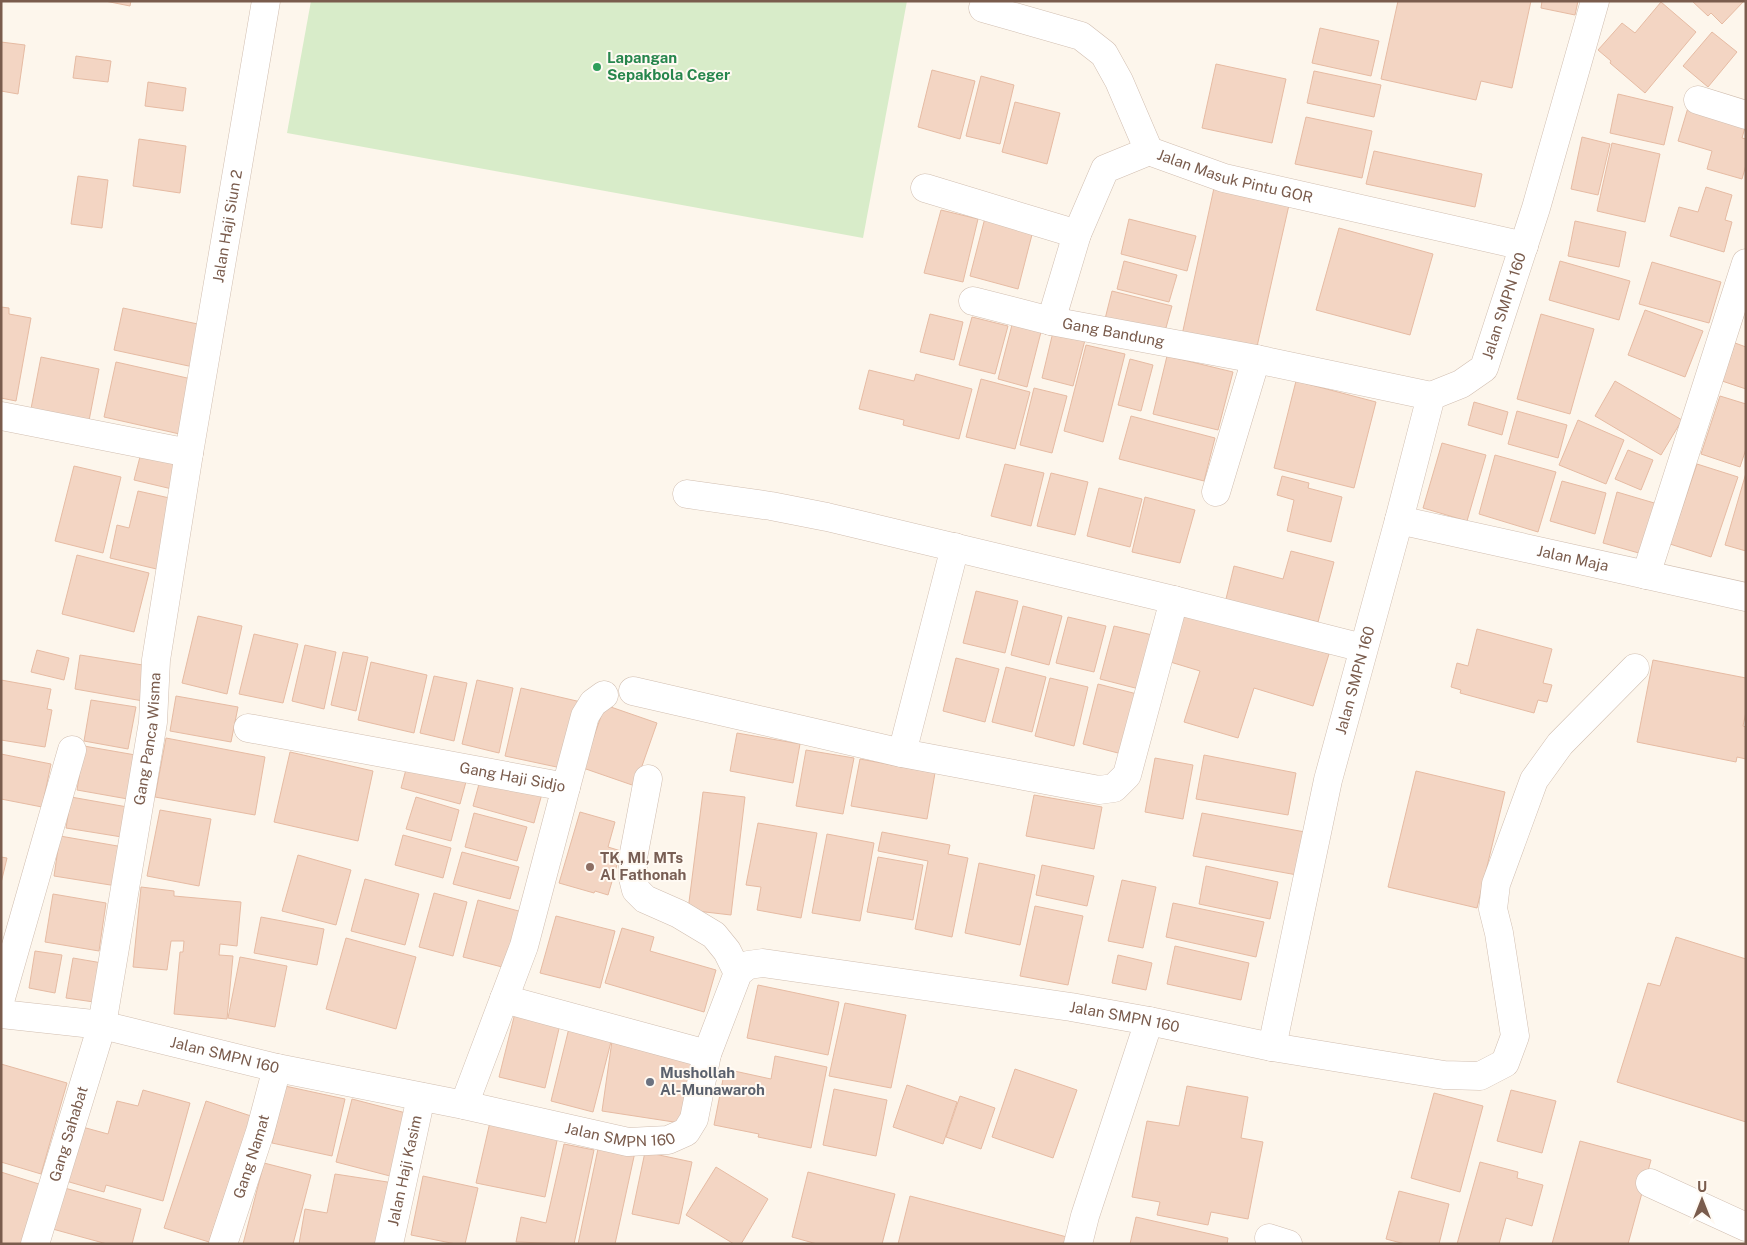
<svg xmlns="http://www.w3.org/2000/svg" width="1747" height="1245" font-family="'Public Sans',sans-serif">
  <rect width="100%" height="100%" fill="#fdf6ec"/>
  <path fill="#d8ecc9" d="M311,1H907L863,238L287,133Z"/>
  <path fill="#f3d5c3" stroke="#e6bba3" d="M105,1H131L130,6Z
    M1398,1H1531L1512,88L1481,81L1476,100L1381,79Z
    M1542,1H1578L1575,15L1541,8Z
    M1692,1H1744L1722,24L1711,13L1708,16Z
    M1661,2L1696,32L1645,93L1610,63L1611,61L1598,50L1622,23L1635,33Z
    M1320,28L1379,41L1371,76L1312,63Z
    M1712,32L1737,52L1708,87L1683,66Z
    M1,42L25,45L18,94L1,91Z
    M76,56L111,61L108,82L73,78Z
    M1216,64L1286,79L1272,143L1202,128Z
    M932,70L975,81L960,139L918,127Z
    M1314,71L1381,85L1374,117L1307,103Z
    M981,76L1014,85L1000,144L966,136Z
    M148,82L186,88L183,111L145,106Z
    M1618,94L1673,107L1664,145L1610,133Z
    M1690,101L1746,124L1742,138L1746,139V165L1742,179L1707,169L1712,151L1678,141Z
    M1015,102L1060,113L1047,164L1002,152Z
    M1306,117L1372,131L1362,178L1295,164Z
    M1582,137L1610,144L1598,195L1571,189Z
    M139,139L186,146L180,193L133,186Z
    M1612,143L1660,154L1645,222L1597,211Z
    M1374,151L1482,174L1475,207L1366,184Z
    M78,176L108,180L102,228L71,224Z
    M1706,187L1732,195L1725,220L1732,222L1724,252L1670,236L1679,207L1698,212Z
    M1214,188L1289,205L1256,351L1182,335Z
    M941,210L978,219L963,282L924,273Z
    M987,210L1035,223L1018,289L970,276Z
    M1129,219L1196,236L1187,271L1121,254Z
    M1575,221L1626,232L1619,267L1568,256Z
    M1339,228L1433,254L1410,335L1316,310Z
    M1124,261L1177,275L1169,302L1117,289Z
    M1560,261L1630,281L1619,320L1549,300Z
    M1652,262L1721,282L1709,323L1639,304Z
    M1112,291L1172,306L1164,335L1105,319Z
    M1,307L9,308V314L31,318L16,401L1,398Z
    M123,308L207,326L198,368L114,350Z
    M1645,310L1703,331L1685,377L1628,355Z
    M930,314L963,322L954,360L920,352Z
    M1541,314L1594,329L1570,414L1517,399Z
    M972,317L1008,326L995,374L959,365Z
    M1013,321L1042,328L1027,387L998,379Z
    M1053,332L1085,340L1073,386L1042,378Z
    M1735,343L1746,347V389L1722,381Z
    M1086,345L1125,354L1103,442L1064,431Z
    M1167,356L1233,372L1218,430L1153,414Z
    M41,357L99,369L87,431L29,419Z
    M1130,359L1153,365L1141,411L1118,405Z
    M116,362L196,380L184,435L104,417Z
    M869,370L914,381L916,374L972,389L959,439L903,425L904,420L859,409Z
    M981,379L1030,392L1015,449L966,437Z
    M1296,381L1376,402L1354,488L1274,468Z
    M1615,381L1682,420L1661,455L1595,416Z
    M1034,388L1067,396L1052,453L1020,445Z
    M1720,396L1746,404V449L1740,467L1701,454Z
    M1474,402L1508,412L1502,435L1468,425Z
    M1517,411L1567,425L1558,458L1508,444Z
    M1131,416L1215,438L1204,481L1119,459Z
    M1578,420L1624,440L1606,484L1559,465Z
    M1442,443L1486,455L1467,521L1423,508Z
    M142,449L179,458L172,489L134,480Z
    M1628,450L1653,460L1641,490L1615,479Z
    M1495,455L1556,472L1538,532L1479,514Z
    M1005,464L1044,473L1031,526L991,516Z
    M1697,464L1738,477L1711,557L1670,544Z
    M74,466L121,477L103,553L55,541Z
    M1051,473L1088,482L1075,535L1037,526Z
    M1746,473V551L1725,545Z
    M1282,476L1309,483L1308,488L1342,497L1331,542L1287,531L1294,500L1277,495Z
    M1562,481L1606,493L1595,534L1550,521Z
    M1099,488L1142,499L1130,547L1087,536Z
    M138,491L174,499L165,571L110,558L117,525L129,528Z
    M1617,492L1661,505L1646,555L1603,543Z
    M1145,497L1195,510L1180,563L1132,552Z
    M1291,551L1334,562L1318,622L1288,614L1287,619L1225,603L1234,566L1283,579Z
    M77,555L149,573L134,632L62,614Z
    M976,591L1018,601L1005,653L963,643Z
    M1023,606L1062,616L1049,665L1011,655Z
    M1184,609L1329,654L1313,706L1254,688L1238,738L1184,722L1200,671L1167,661Z
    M198,616L242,626L227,694L182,683Z
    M1068,617L1106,626L1094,672L1056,663Z
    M1114,626L1161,637L1147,691L1100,679Z
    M1477,629L1552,649L1543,683L1552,685L1547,702L1538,700L1534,713L1460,693L1461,690L1451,687L1457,663L1468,666Z
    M254,634L298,644L283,703L239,694Z
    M305,645L336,652L324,709L292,701Z
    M37,650L69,658L64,680L31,672Z
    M343,652L368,657L356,711L331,705Z
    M80,655L149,666L143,701L75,689Z
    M956,658L999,669L985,722L943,711Z
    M1653,660L1746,678V712L1743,726L1746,727V759L1737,757L1736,762L1637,742Z
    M371,662L427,675L414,733L358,720Z
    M1006,667L1046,677L1032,732L992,722Z
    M434,676L467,683L454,741L420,733Z
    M1050,678L1088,687L1074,746L1035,736Z
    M1,680L51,689L47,709L52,710L45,747L1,740Z
    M477,680L513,688L499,753L462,744Z
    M1098,684L1137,694L1122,754L1083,744Z
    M521,688L581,702L566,769L505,756Z
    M176,696L238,707L231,742L170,731Z
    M91,700L136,707L128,749L84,741Z
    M605,705L657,723L635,786L583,768Z
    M737,733L800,744L793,783L730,771Z
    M166,738L265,757L255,815L155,797Z
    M84,746L147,757L139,801L77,790Z
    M806,750L854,758L843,814L796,806Z
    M290,752L373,771L358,841L274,822Z
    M1,754L51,764L42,807L1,799Z
    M1204,755L1296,773L1288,815L1196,799Z
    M1155,758L1193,765L1183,819L1145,812Z
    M860,759L935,773L927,819L851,806Z
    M408,762L467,778L460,804L401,788Z
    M1416,771L1505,792L1477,908L1388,887Z
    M482,773L543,790L534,823L473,806Z
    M703,792L745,797L731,915L688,910Z
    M1034,795L1102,807L1094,849L1026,836Z
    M71,797L133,808L128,838L66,828Z
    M416,797L459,810L451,841L406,829Z
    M160,810L211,819L199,886L147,876Z
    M580,812L615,822L608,847L621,851L608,895L595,891L594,893L559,883Z
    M474,813L527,827L517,861L465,847Z
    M1202,813L1305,832L1297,875L1193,856Z
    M758,823L817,833L801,918L757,910L761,887L746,885Z
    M882,832L950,845L948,854L968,858L952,937L915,929L928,861L878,851Z
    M827,834L874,843L860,921L812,913Z
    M403,835L451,848L443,878L395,865Z
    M60,836L129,848L123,887L54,876Z
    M462,852L519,867L510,899L453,884Z
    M298,855L351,870L336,925L282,911Z
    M1,857L7,858L1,883Z
    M878,857L923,865L913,920L867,912Z
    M979,863L1035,875L1020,945L965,933Z
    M1042,865L1094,876L1087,906L1036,895Z
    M1206,866L1278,882L1270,919L1199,904Z
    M365,879L419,894L405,945L351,931Z
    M1122,880L1156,887L1143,948L1108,941Z
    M141,887L174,891V896L241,902L237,946L220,944L219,955L233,956L227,1019L174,1014L180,952H183L184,941H171L167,970L133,967Z
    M434,893L467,902L453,956L419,947Z
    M53,894L106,903L99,951L45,942Z
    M478,900L526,913L510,969L463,957Z
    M1173,903L1264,922L1256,957L1166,937Z
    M1035,906L1083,916L1068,985L1020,976Z
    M556,916L615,931L600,988L540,973Z
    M261,917L324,929L317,965L254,953Z
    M622,928L654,937L650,951L716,970L704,1012L605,983Z
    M1676,937L1746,959V1122L1617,1082L1648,983L1660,986Z
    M346,938L416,957L396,1029L326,1009Z
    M1175,946L1249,963L1241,1000L1167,984Z
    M35,951L62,955L55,993L29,988Z
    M1118,955L1152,963L1146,990L1112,983Z
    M240,957L287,966L275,1027L228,1018Z
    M73,958L108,964L101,1003L66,998Z
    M758,985L839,1002L828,1055L747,1038Z
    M845,1003L906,1015L891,1088L829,1076Z
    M517,1005L562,1016L545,1088L499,1077Z
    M570,1024L613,1034L593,1112L551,1101Z
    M612,1041L698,1054L687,1124L602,1111Z
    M775,1056L827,1067L811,1148L758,1137L759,1134L714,1125L725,1069L771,1079Z
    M1,1064L67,1083L41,1174L1,1162Z
    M1015,1069L1077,1090L1053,1158L992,1137Z
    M907,1085L957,1102L943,1144L893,1127Z
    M285,1086L345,1099L332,1156L272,1143Z
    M1187,1086L1248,1097L1241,1138L1263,1142L1248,1219L1211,1212L1208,1225L1157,1215L1160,1202L1132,1197L1147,1121L1179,1126Z
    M834,1089L887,1100L876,1156L823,1145Z
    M143,1090L190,1103L163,1201L106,1185L104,1192L59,1179L75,1125L108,1134L117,1101L138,1106Z
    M1511,1090L1556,1101L1542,1153L1497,1141Z
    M1434,1093L1483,1106L1460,1192L1411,1178Z
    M960,1096L995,1108L981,1149L946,1137Z
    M352,1099L406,1113L390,1176L336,1162Z
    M206,1101L251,1116L209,1242L164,1228Z
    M490,1122L558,1136L545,1197L476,1183Z
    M1580,1141L1651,1160L1628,1244H1552Z
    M564,1144L594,1150L574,1244L516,1242L521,1217L546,1223Z
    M599,1144L635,1152L615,1244H578Z
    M645,1152L692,1162L679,1224L632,1214Z
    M1480,1162L1518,1172L1517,1178L1543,1185L1532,1226L1506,1218L1499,1244H1457Z
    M264,1163L311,1175L293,1244H243Z
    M716,1167L768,1199L741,1244H734L686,1215Z
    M1,1172L42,1185L24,1244H1Z
    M808,1172L895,1194L882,1244H817L792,1237Z
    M335,1174L394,1183L386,1228L379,1227L376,1244H299L305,1209L327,1213Z
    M423,1176L478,1188L465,1244H456L411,1235Z
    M61,1187L141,1209L132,1244H107L49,1228Z
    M1399,1191L1449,1204L1439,1244H1405L1386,1239Z
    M910,1196L1067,1237L1065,1244H898Z
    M1136,1217L1228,1238L1227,1244H1130Z"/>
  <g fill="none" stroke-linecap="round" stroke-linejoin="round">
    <g stroke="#d1beb0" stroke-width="29">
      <g id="minor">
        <path id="s1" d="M983,8L1081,36L1104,54L1119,81L1149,151L1224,178L1524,246"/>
        <path d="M1698,100L1746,115"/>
        <path d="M925,188L1077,234"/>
        <path id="s2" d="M973,301L1051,321L1256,359L1431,396"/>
        <path d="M1051,321L1077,234L1105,169L1149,151"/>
        <path d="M1,416L189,453"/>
        <path d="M1216,492L1256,359"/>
        <path d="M687,494L771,506L827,517L1174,600L1363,648"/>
        <path id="s3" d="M1399,520L1746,597"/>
        <path d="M1646,575L1746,263"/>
        <path d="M633,691L902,753L1099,790L1114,788L1127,775L1174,600"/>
        <path id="s4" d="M248,728L566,787L524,946L464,1105"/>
        <path d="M902,753L955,547"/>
        <path d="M648,779L633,858V878L636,890L645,899L679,914L714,935L727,951L738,973"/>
        <path d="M566,787L585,716L593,703L604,695"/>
        <path d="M1,998L72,750"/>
        <path d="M504,999L707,1054"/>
        <path id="s5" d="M1,1014L102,1025L277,1068L464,1105L628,1142L668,1140L686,1132L694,1119L707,1054L738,973L748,965L763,963L1071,1007L1149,1021L1272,1047L1444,1075L1480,1076L1505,1063L1515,1036L1499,933L1493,909L1496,884L1534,780L1560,744L1635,668"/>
        <path id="s6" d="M1272,1047L1328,780L1399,520L1431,396L1461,384L1484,368L1536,208L1595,1"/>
        <path d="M1650,1183L1746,1227"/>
        <path d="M1269,1238L1288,1244"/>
        <path id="s7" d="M35,1244L102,1025L153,722L156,660L189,453L266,1"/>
        <path id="s8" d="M223,1244L260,1132L277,1068"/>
        <path id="s9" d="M389,1244L421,1097"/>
        <path d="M1078,1244L1085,1216L1149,1021"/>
      </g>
    </g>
    <use href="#minor" stroke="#fff" stroke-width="28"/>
  </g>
  <circle fill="#2e9e5b" stroke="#fffaf3" stroke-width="2" cx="597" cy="67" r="5"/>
  <circle fill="#8d6e63" stroke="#fffaf3" stroke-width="2" cx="590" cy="867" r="5"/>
  <circle fill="#6b7280" stroke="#fffaf3" stroke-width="2" cx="650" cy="1082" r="5"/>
  <g text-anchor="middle" stroke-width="4" stroke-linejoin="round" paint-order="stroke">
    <g font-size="15" font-weight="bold" fill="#27864d" stroke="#fffaf3" text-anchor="start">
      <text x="607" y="63">Lapangan<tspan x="607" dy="17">Sepakbola Ceger</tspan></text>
    </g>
    <g font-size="15" fill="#7a5c4d" stroke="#fffaf3">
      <text dy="5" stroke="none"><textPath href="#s1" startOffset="328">Jalan Masuk Pintu GOR</textPath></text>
      <text dy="5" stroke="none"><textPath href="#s7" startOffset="1038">Jalan Haji Siun 2</textPath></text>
      <text dy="5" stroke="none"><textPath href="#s6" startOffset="796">Jalan SMPN 160</textPath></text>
      <text dy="5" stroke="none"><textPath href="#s2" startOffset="144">Gang Bandung</textPath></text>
      <text dy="5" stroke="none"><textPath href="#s3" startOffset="178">Jalan Maja</textPath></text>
      <text dy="5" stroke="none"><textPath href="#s6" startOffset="376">Jalan SMPN 160</textPath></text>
      <text dy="5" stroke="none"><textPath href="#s7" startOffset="519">Gang Panca Wisma</textPath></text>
      <text dy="5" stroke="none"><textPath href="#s4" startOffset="269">Gang Haji Sidjo</textPath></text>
      <text dy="5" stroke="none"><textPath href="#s5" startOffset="1262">Jalan SMPN 160</textPath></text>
      <text dy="5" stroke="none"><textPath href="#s5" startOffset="228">Jalan SMPN 160</textPath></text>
      <text dy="5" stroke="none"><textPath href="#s5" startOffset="632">Jalan SMPN 160</textPath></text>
      <text dy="5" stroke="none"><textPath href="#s7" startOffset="115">Gang Sahabat</textPath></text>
      <text dy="5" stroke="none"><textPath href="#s8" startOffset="92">Gang Namat</textPath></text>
      <text dy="5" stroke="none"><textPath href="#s9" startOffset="75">Jalan Haji Kasim</textPath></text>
    </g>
    <g font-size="15" font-weight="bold" fill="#785e54" stroke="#fffaf3" text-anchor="start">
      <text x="600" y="863">TK, MI, MTs<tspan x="600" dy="17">Al Fathonah</tspan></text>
    </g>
    <g font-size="15" font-weight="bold" fill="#5b616d" stroke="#fffaf3" text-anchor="start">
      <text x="660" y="1078">Mushollah<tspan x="660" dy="17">Al-Munawaroh</tspan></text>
    </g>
  </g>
  <rect width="1747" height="1245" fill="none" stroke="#7a5c4d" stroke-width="5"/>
  <g transform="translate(1702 1200)" stroke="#fffaf3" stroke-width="4" paint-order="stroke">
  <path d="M0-4L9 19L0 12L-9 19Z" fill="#7a5c4d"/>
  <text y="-8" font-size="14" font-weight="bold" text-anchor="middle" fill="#7a5c4d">U</text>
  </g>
</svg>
